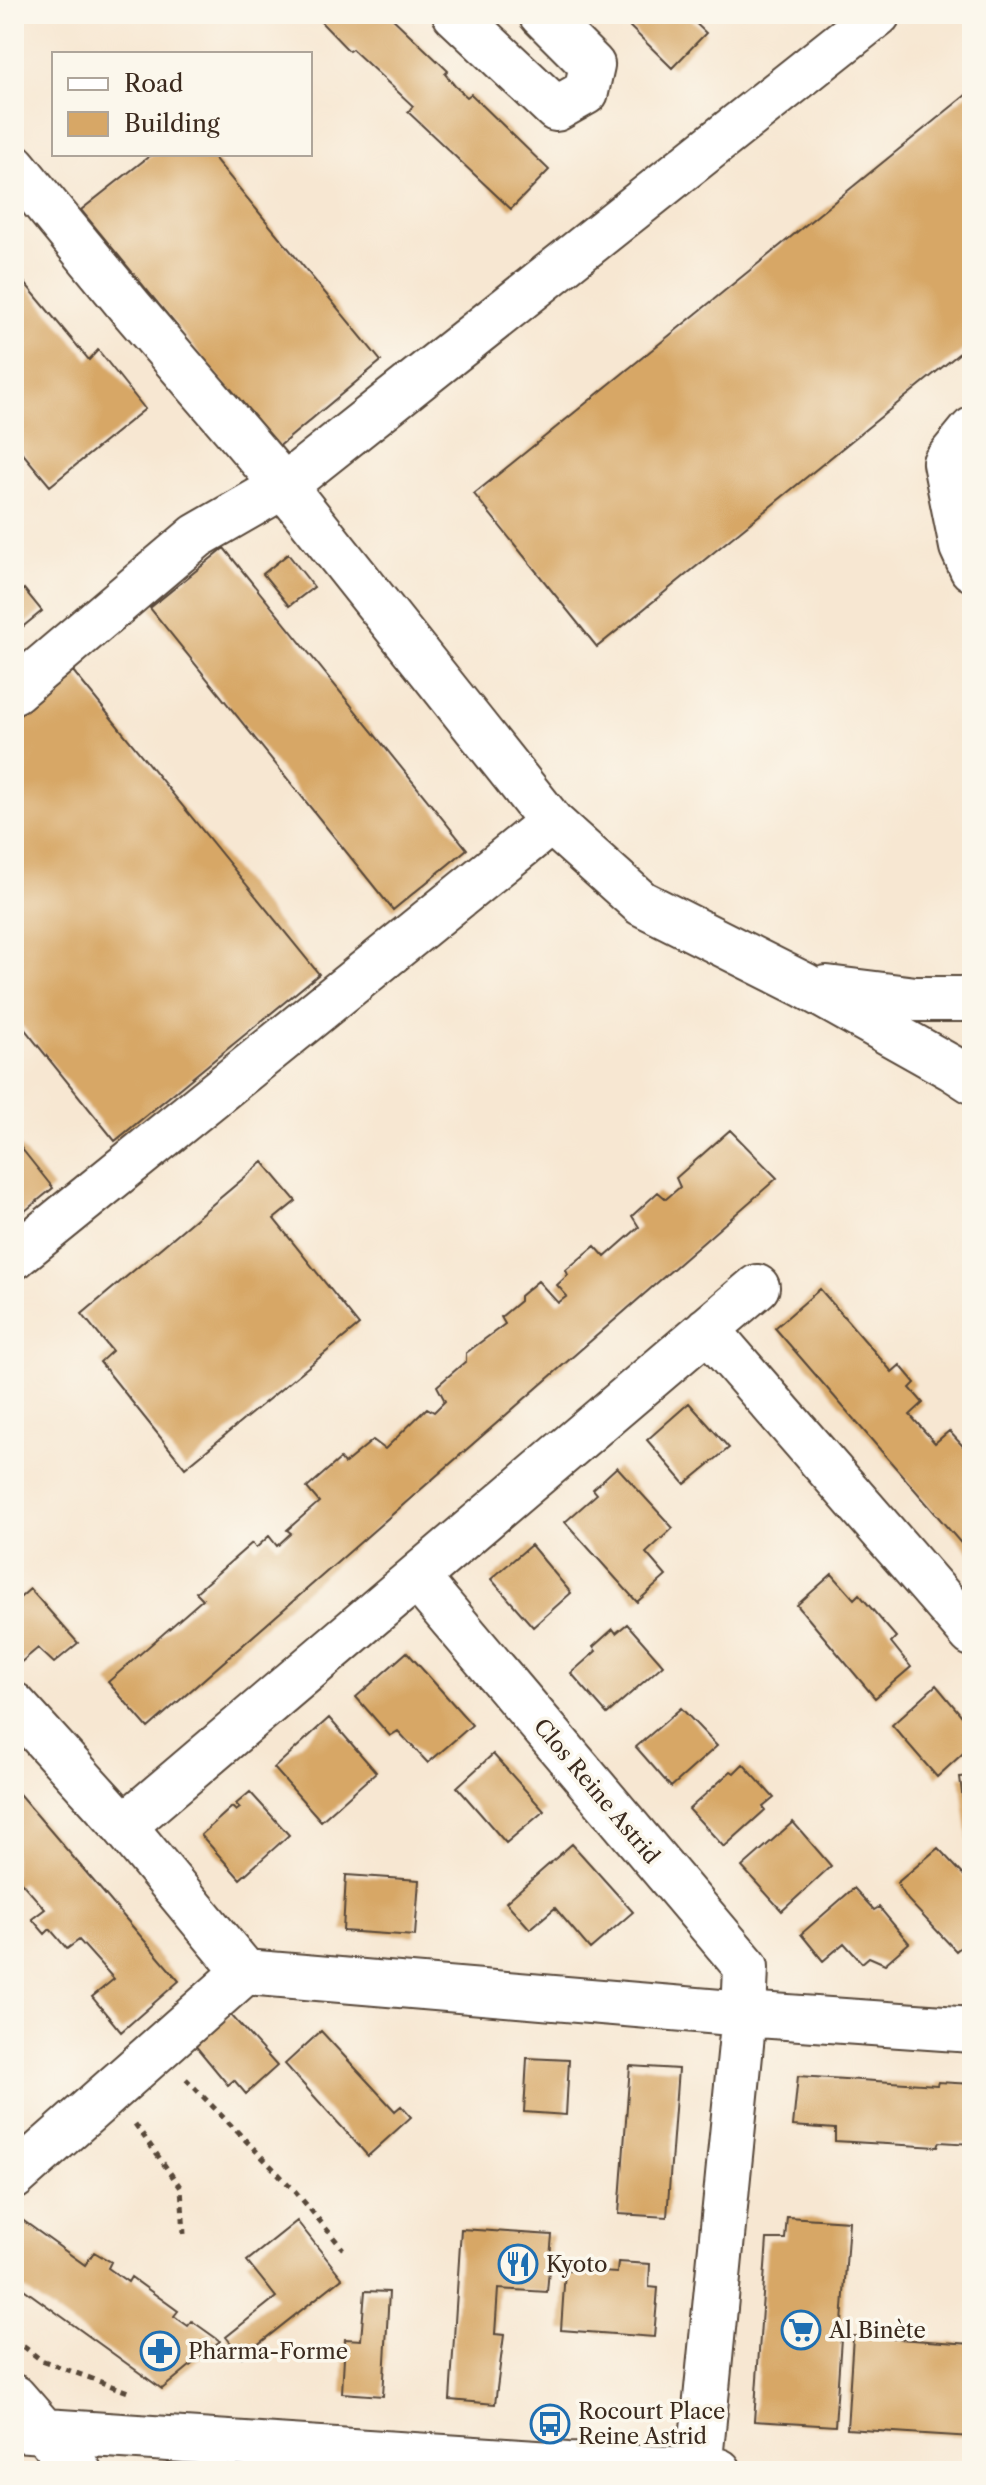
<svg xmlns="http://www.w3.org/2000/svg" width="986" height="2485" font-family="'Libre Caslon Text',serif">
  <rect width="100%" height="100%" fill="#fbf7ec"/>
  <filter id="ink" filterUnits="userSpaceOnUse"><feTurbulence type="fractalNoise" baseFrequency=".0125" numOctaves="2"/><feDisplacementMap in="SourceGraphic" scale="16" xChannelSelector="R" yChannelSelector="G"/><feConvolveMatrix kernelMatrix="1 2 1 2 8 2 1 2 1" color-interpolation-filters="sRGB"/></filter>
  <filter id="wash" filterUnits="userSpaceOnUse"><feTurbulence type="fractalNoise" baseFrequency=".006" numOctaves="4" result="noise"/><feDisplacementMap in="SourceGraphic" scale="32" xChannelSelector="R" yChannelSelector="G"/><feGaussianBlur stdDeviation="1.8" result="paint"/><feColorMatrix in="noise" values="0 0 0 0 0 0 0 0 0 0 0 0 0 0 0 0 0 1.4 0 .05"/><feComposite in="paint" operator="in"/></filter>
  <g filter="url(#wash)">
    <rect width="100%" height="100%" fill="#f7e7d2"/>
    <g id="blocks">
      <path fill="#d7a766" d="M329,14H388L448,71L445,74L455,86L467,97L471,94L549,170L511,209L408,112L413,106L352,49L349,51L321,22Z
        M617,14H686L706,33L672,68Z
        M972,90V343L597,647L474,494Z
        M152,154H211L381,361L277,448L81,210Z
        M14,270L89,360L98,350L145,409L50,486L14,443Z
        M224,548L467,849L393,910L150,608Z
        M288,554L314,587L289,606L263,574Z
        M24,589L42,611L14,634V597Z
        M73,671L319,974L115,1141L14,1016V720Z
        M730,1130L777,1178L148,1728L108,1682L203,1599L196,1592L252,1543L256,1548L269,1536L277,1546L291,1533L287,1530L319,1502L307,1488L340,1459L344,1464L373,1440L385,1449L427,1408L434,1412L445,1401L437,1386L466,1361V1353L505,1324L501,1317L520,1301V1296L538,1281L558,1303L567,1296L557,1285L568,1275L566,1270L595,1246L605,1257L639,1227L632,1216L658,1192L666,1199L680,1187L676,1178Z
        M14,1139L53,1188L14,1220Z
        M263,1162L296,1201L274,1219L359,1325L185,1468L100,1362L112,1351L82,1314Z
        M820,1289L892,1372L900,1365L915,1383L910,1388L923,1403L910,1415L935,1443L949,1431L972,1456L968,1460L972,1465V1556L775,1328Z
        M689,1403L729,1448L685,1484L647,1440Z
        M617,1467L673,1528L646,1553L666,1576L637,1602L565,1522L597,1494L593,1489Z
        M531,1545L571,1593L533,1627L491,1579Z
        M832,1574L854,1599L859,1594L896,1637L891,1642L911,1667L875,1698L797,1605Z
        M30,1589L78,1643L54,1663L38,1648L14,1668V1603Z
        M627,1624L663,1665L607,1714L571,1673L596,1651L593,1647L613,1629L616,1633Z
        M407,1652L472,1725L428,1763L398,1731L390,1736L356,1697Z
        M936,1685L972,1728V1745L937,1777L892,1725Z
        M681,1708L717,1746L671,1787L636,1747Z
        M329,1718L376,1772L321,1821L274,1768Z
        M493,1754L544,1811L506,1843L457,1787Z
        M743,1764L774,1798L763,1807L765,1810L724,1847L689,1809L731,1771L734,1773Z
        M972,1776V1857H970L960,1777Z
        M14,1788L179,1981L121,2032L92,1997L114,1979L79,1940L67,1949L50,1929L45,1934L32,1919L45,1909L21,1882L16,1887L14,1884Z
        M250,1792L289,1835L240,1879L201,1835L232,1807L236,1811L240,1808L236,1804Z
        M793,1822L831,1866L782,1911L742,1867Z
        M572,1844L633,1912L590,1949L555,1908L530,1929L506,1902Z
        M938,1848L972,1884V1937L956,1951L908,1900L897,1883Z
        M346,1875L419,1880L415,1936L343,1931Z
        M854,1888L874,1910L879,1907L909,1943L885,1964L869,1957L862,1963L844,1943L823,1961L801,1934Z
        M231,2015L277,2066L246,2094L234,2080L228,2085L194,2044L206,2032Z
        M321,2031L395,2111L401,2106L411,2117L368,2156L285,2064Z
        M527,2058L569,2060L566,2115L524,2112Z
        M630,2066L678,2069L667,2217L619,2214Z
        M798,2076L937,2085L938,2082L972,2084V2144L940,2142L938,2147L835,2141V2129L793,2126Z
        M14,2214L85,2265L94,2252L111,2262L108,2268L128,2282L131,2277L178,2311L174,2316L188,2326L192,2321L220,2341L162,2389L14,2282Z
        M787,2217L849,2221L835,2426L754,2421L767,2239H785Z
        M297,2221L342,2278L242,2357L226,2337L276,2297L247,2261Z
        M461,2229L552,2235L547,2292L498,2289L495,2334L504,2335L495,2404L450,2400Z
        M618,2262L650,2264L649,2287L658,2288L654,2337L561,2330L565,2270L617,2273Z
        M365,2291L389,2292L383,2396L342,2393L345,2339L361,2340Z
        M853,2336L972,2344V2437L847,2429Z"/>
    </g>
  </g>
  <g filter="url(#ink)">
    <use href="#blocks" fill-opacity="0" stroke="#574639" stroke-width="2"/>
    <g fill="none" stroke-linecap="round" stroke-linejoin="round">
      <g stroke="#574639" stroke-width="48">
        <path id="minor" d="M455,14L556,109L586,92L592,65L541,14
          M878,14L284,486L551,822L641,903L804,985L952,1068L972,1081
          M14,166L130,307L284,486L197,536L14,691
          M972,430L945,463L962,547L972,569
          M827,988L916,999H972
          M14,1257L551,822
          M707,1329L972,1634
          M417,1578L746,1967L744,2014L699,2470
          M14,1705L124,1826L245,1972L744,2014L972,2030
          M124,1826L757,1287
          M14,2177L245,1972"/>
      </g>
      <g stroke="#574639" stroke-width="48">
        <path id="major" d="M14,2397L79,2471
          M14,2429L568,2465L719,2471"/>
      </g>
      <path stroke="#574639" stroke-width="5" stroke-dasharray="6 6" stroke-linecap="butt" d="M186,2079L295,2191L343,2249
        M135,2124L181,2188L184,2234
        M14,2339L41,2360L128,2392"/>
      <use href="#minor" stroke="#fff" stroke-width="44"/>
      <use href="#major" stroke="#fff" stroke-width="44"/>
    </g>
  </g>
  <defs>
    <g id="restaurant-ring" transform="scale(2)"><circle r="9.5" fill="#fbf7ec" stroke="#1f6fb2" stroke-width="1.5"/><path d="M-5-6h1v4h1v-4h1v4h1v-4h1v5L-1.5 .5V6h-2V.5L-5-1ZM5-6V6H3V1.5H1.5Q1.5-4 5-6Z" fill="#1f6fb2"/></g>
    <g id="supermarket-ring" transform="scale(2)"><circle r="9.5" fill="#fbf7ec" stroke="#1f6fb2" stroke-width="1.5"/><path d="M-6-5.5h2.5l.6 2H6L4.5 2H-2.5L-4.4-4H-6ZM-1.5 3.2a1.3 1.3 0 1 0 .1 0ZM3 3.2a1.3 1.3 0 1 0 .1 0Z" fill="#1f6fb2"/></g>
    <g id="pharmacy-ring" transform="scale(2)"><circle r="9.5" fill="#fbf7ec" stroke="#1f6fb2" stroke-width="1.5"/><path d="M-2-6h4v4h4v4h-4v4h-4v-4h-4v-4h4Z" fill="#1f6fb2"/></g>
    <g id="bus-ring" transform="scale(2)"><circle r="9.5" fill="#fbf7ec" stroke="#1f6fb2" stroke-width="1.5"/><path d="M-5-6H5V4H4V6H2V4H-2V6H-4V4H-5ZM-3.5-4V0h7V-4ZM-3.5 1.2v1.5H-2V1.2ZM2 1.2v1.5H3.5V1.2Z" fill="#1f6fb2"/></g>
  </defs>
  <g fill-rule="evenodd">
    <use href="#restaurant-ring" x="518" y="2264"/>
    <use href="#supermarket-ring" x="801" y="2330"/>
    <use href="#pharmacy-ring" x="160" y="2351"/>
    <use href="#bus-ring" x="550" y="2424"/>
  </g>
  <g text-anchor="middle" stroke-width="7" stroke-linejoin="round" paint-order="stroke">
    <g font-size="22" fill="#3b2a1e" stroke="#fbf7ec">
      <text transform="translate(597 1791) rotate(50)" y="8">Clos Reine Astrid</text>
    </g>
    <g font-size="22" fill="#3b2a1e" stroke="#fbf7ec" text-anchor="start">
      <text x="546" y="2272">Kyoto</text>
      <text x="829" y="2338">Al Binète</text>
      <text x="188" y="2359">Pharma-Forme</text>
      <text x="578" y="2419">Rocourt Place<tspan x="578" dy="25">Reine Astrid</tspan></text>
    </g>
  </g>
  <rect width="986" height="2485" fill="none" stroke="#fbf7ec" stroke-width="48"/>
  <rect x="52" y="52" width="260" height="104" fill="#fbf7ec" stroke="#aea59a" stroke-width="2"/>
  <rect x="68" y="78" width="40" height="12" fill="#ffffff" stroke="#aea59a" stroke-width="2"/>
  <text x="124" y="92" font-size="24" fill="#3b2a1e">Road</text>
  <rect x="68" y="112" width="40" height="24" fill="#d7a766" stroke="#aea59a" stroke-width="2"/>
  <text x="124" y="132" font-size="24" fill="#3b2a1e">Building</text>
</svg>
